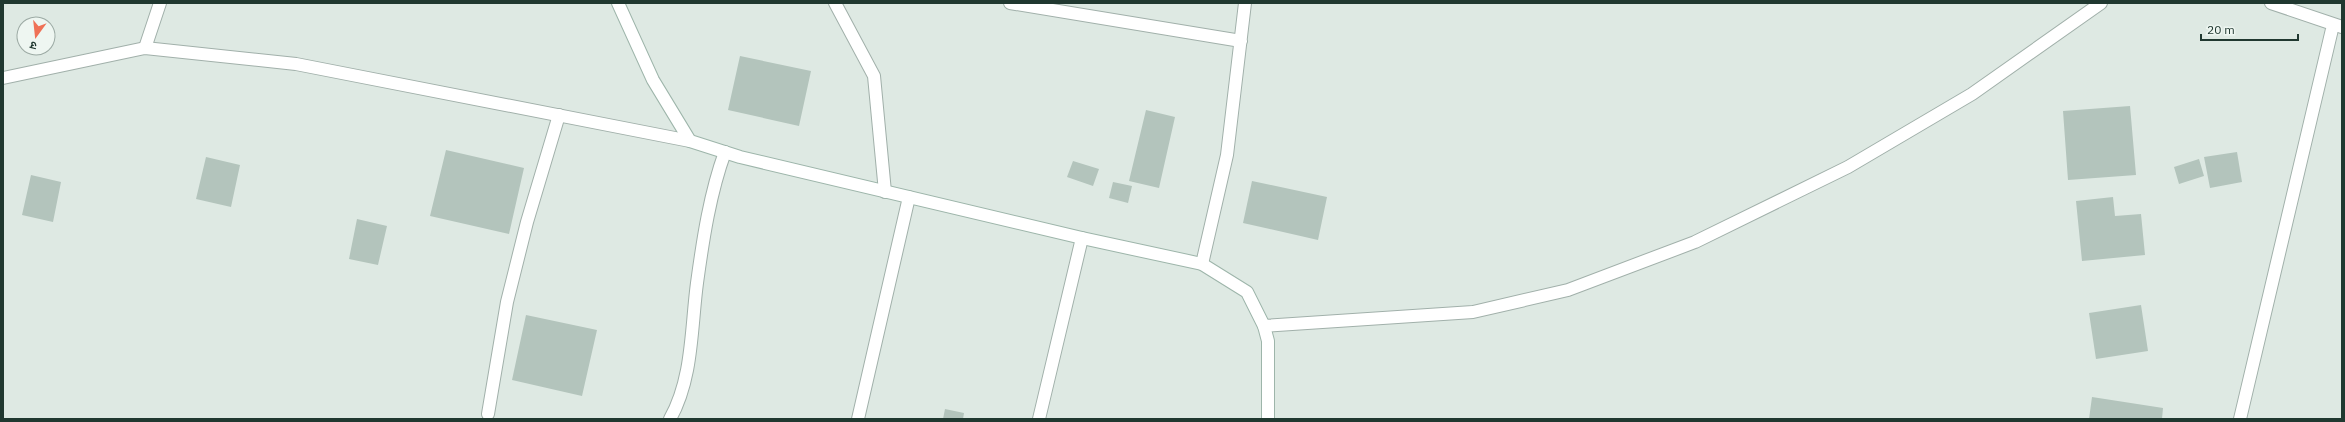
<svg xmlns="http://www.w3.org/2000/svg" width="2345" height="422" font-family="'IBM Plex Sans','Noto Sans Devanagari',sans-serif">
  <rect width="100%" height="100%" fill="#dee9e3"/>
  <path fill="#b3c4bc" d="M740,56L811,71L799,126L728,110Z
    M2130,106L2136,175L2068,180L2063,111Z
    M1146,110L1175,117L1159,188L1129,181Z
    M446,150L524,168L509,234L430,216Z
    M2237,152L2242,182L2210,188L2204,157Z
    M206,157L240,165L231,207L196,199Z
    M2199,159L2204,176L2179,184L2174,167Z
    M1073,161L1099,169L1093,186L1067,177Z
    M31,175L61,182L53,222L22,215Z
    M1252,181L1327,197L1318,240L1243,223Z
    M1113,182L1132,186L1128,203L1109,198Z
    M2113,197L2115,216L2141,214L2145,255L2082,261L2076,201Z
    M357,219L387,226L378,265L349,259Z
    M2141,305L2148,351L2096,359L2089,313Z
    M526,315L597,330L582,396L512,380Z
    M2092,397L2163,408L2162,419H2089Z
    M945,409L964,413L963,419H943Z"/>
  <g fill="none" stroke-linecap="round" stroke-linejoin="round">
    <g stroke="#a1b0aa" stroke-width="14">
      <path id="minor" d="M835,3L874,76L885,192
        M1010,3L1241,41
        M2271,3L2342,27
        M145,48L160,3
        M1202,264L1227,155L1245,3
        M1264,326L1473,312L1568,290L1695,242L1848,167L1972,94L2101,3
        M488,414L507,302L527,222L559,115
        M670,419C693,378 691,328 697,283C703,239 710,193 725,152
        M858,419L909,197
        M1039,419L1082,238
        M2240,419L2333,25"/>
    </g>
    <g stroke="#a1b0aa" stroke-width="14">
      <path id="tertiary" d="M3,78L145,48L296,64L690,141"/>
    </g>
    <g stroke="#9db5aa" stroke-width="14">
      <path id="secondary" d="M618,3L653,80L690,141L740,157L1082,238L1202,264L1247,292L1264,326L1268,341V419"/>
    </g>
    <use href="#minor" stroke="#fff" stroke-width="12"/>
    <use href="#tertiary" stroke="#fff" stroke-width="12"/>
    <use href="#secondary" stroke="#fff" stroke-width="12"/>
  </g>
  <rect width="2345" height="422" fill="none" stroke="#203830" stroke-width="8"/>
  <g transform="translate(36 36) rotate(195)"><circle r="19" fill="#eef6f1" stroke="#9caaa4"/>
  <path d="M0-3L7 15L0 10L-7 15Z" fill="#ef7156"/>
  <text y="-6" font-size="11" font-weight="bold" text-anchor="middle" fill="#203830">उ</text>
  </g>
  <path d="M2201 34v6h97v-6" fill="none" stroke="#203830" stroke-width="2"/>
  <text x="2207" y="34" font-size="12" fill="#203830" stroke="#eef6f1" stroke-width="3" paint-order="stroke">20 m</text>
</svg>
